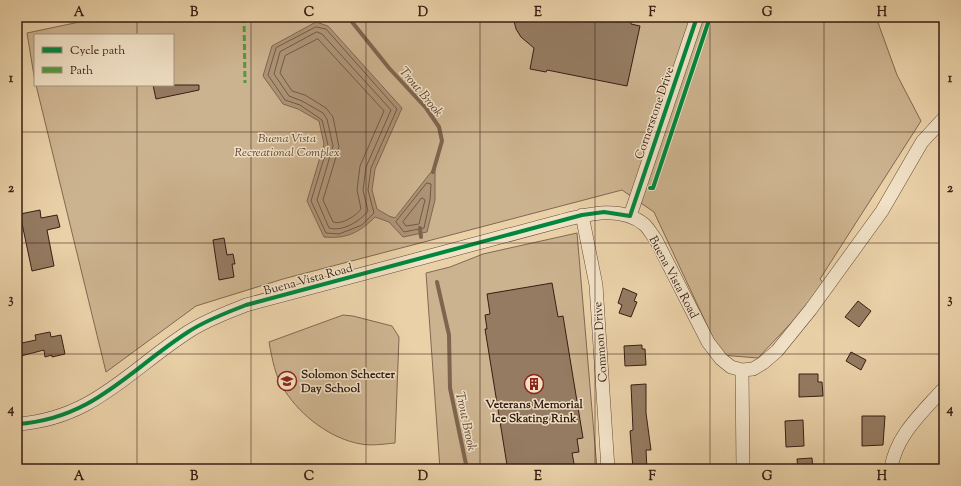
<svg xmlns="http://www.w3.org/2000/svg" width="961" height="486" font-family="'Sorts Mill Goudy',serif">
  <rect width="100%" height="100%" fill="#ead1a8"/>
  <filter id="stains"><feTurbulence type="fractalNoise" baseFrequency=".005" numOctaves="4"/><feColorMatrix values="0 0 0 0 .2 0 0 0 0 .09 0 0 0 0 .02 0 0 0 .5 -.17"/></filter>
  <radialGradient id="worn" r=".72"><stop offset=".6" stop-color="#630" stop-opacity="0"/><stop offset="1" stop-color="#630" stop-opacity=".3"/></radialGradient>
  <path fill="#ccb38f" stroke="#826852" d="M103,17H876L897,75L921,121L820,279L826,286L758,358L721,355L654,212L622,190L283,279L196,306L106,372L36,85H173V35H35V82L27,33Z
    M577,233L597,469H440L426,273L450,267L483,254Z
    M343,315L353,316L392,326L399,337L395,443C384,444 371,446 361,444C331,439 301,416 285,391C275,377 272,358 269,342Z"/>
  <path fill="#ad9476" stroke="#7e654f" d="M316,22L328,26L402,108L375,169L372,190L377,209L389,216L395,218L435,167V200L427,232L403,237L389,222L375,217C359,233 346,239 324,237L307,201L324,144L319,121L298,109L283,104L263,76L272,46Z"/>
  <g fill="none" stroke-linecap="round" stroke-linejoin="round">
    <path stroke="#725945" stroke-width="1" d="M316,27L326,29L397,109L371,168L368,190L374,213L362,225L339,234L326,233L311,201L328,145L322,120L300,105L285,100L268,75L276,48Z
      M317,32L322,34L391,110L366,167L363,190L368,211C360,221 343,232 329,228L317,200L333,146L327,119L323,113L302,101L289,96L274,74L280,52Z
      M318,39L384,111L360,166L357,190L361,209C356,216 342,225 333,222L323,200L339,147L333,117L326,108L305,95L292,91L280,73L285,56Z
      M427,183L431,184L430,200L424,228L404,232L396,222Z
      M422,198L425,200L419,224L406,226L403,222Z"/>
    <path stroke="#7e654f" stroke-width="4" d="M348,17L389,68L426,108L439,127L442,141L433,172
      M420,228L421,237
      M437,282L449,335L450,388L467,469"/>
  </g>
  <path fill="#947b61" stroke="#371e14" d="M513,17H630L631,24L640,26L627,86L547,70L546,72L530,69L534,48L521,37L516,29Z
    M153,85H199V90L156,99Z
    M40,210L41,218L57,215L60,227L47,230L54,266L32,271L20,214Z
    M224,238L227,255L233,254L235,264H232L234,277L219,280L213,240Z
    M552,283L558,317L563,316L583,438L577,439L579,452L572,453L575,469H510L509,465H507L485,329H487L485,315L490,314L487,294Z
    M623,288L637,294L634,301L637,302L631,317L619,313L622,305L618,303Z
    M858,301L871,311L859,327L845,317Z
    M50,332L51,337L61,335L65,354L52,357V355L45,357L44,350L17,357V344L36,340L35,335Z
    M642,345V349H645L646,365L625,366L624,346Z
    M851,352L866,360L861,370L846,361Z
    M799,374H818V382H822L823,396L799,397Z
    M646,384V413L651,450H646L647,469H633L630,431L633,430L631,385Z
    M862,416H885L883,445L862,446Z
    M803,420L804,446L786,447L785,421Z
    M812,458L813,469H798L797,459Z"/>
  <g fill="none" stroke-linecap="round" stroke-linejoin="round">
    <g stroke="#644b39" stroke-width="14">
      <path id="minor" d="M582,215L596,285L608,469
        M630,216L697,17
        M742,370L743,469
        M17,424C93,419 129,370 188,332C206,320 226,313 246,305L561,221C588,214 621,205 645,225C649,229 652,235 656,240L708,342L721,359L731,367L742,370L753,369L763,363L777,351L811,309L882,211L922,142L944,118
        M891,469C895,436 923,412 944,388"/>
    </g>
    <use href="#minor" stroke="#f1e1c6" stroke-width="13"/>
    <path stroke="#519a3d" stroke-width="3" stroke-dasharray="6 3" stroke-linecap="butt" d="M244,17L245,83"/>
    <g stroke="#f1e1c6" stroke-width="6">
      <path id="cycleway" d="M650,188H653L710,17
        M17,424C93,419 129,370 188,332C206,320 226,313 246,305L582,215L604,212L630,216L697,17"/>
    </g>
    <use href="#cycleway" stroke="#00873e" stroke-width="4"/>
  </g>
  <path fill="none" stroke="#371e14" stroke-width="1" stroke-opacity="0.55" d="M137,17V35M251,17V469M366,17V469M480,17V469M595,17V469M710,17V469M824,17V469M137,85V469M17,132H944M17,243H944M17,354H944"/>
  <defs>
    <g id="school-ring" transform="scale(1)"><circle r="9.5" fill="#f1e1c6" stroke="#8f2418" stroke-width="1.5"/><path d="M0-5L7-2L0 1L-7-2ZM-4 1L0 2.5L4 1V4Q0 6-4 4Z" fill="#8f2418"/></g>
    <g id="building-ring" transform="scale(1)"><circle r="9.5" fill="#f1e1c6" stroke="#8f2418" stroke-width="1.5"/><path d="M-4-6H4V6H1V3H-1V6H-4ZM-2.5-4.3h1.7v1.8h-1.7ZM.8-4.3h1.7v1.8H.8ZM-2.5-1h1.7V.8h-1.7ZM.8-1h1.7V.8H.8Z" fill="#8f2418"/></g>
  </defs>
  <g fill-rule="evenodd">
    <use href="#school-ring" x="287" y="381"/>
    <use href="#building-ring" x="534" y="384"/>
  </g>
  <g text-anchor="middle" stroke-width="3" stroke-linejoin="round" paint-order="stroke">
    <g font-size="12" fill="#371e14" stroke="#f1e1c6">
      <text transform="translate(654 113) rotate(-71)" y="4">Cornerstone Drive</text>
      <text transform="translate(674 277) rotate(62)" y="4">Buena Vista Road</text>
      <text transform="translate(308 279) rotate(-15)" y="4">Buena Vista Road</text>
      <text transform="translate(600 342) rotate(-94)" y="4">Common Drive</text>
    </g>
    <g font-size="12" font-style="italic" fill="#5c4333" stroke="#f1e1c6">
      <text x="287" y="142">Buena Vista<tspan x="287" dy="14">Recreational Complex</tspan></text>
    </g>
    <g font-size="12" font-weight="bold" fill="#371e14" stroke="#f1e1c6" text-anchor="start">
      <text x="301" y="378">Solomon Schecter<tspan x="301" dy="14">Day School</tspan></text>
      <text x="534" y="408" text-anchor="middle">Veterans Memorial<tspan x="534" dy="14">Ice Skating Rink</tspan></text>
    </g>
    <g font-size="13" font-style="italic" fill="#604736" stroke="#f1e1c6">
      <text transform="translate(422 91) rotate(50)" y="5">Trout Brook</text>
      <text transform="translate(467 421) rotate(78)" y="5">Trout Brook</text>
    </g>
  </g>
  <rect width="961" height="486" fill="none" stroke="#ead1a8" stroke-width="44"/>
  <rect x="34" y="34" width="140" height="52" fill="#f1e1c6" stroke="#a7937f"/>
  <rect x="42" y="47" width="20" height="6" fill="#00873e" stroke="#a7937f"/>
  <text x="70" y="54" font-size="12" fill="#371e14">Cycle path</text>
  <rect x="42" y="67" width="20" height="6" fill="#519a3d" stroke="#a7937f"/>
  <text x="70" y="74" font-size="12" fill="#371e14">Path</text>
  <rect x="22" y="22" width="917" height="442" fill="none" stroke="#371e14" stroke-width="1.5"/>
  <g font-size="13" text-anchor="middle" font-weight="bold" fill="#371e14">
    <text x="79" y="16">A</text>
    <text x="194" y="16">B</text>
    <text x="309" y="16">C</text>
    <text x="423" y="16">D</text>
    <text x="538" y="16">E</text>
    <text x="652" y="16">F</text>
    <text x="767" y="16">G</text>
    <text x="882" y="16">H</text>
    <text x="11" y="82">1</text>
    <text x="950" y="82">1</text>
    <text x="11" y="192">2</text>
    <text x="950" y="192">2</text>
    <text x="11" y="303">3</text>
    <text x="950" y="303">3</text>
    <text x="11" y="413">4</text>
    <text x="950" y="413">4</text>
    <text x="79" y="480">A</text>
    <text x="194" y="480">B</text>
    <text x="309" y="480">C</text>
    <text x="423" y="480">D</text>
    <text x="538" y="480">E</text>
    <text x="652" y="480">F</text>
    <text x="767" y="480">G</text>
    <text x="882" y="480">H</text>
  </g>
  <rect width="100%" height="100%" filter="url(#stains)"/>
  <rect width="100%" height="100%" fill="url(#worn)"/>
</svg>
